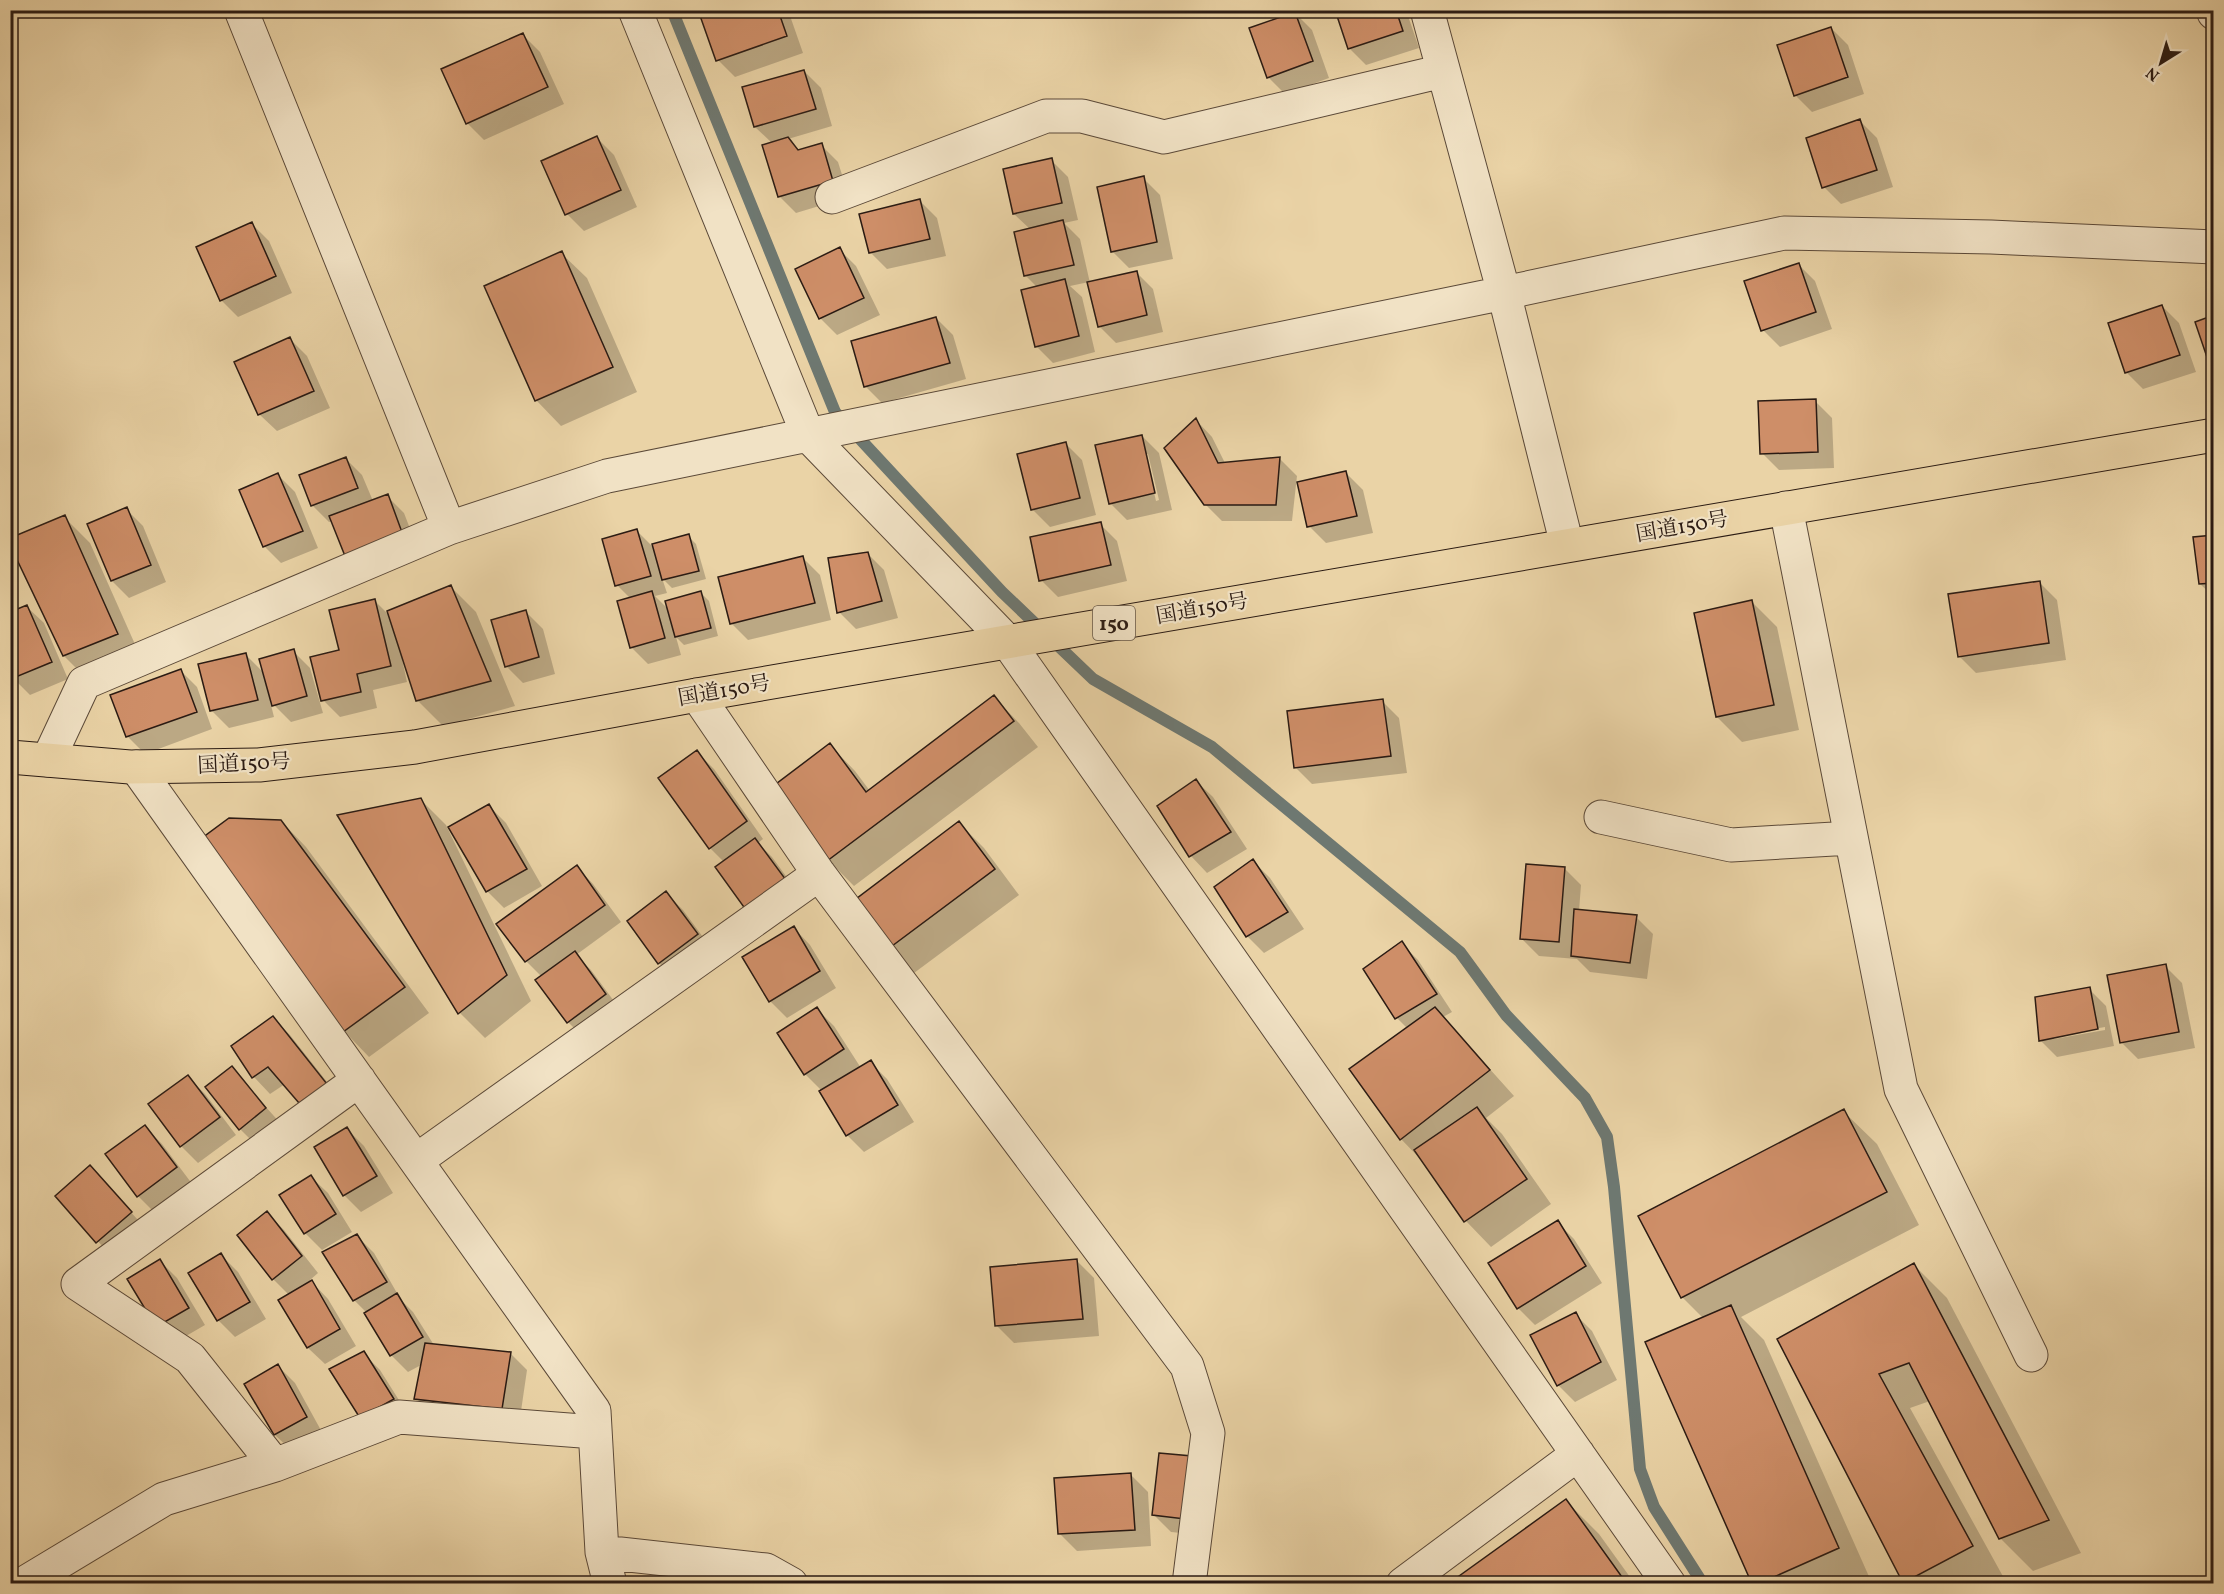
<svg xmlns="http://www.w3.org/2000/svg" width="2224" height="1594" font-family="Vollkorn,'Noto Serif JP',serif">
  <rect width="100%" height="100%" fill="#ead3a6"/>
  <filter id="stains"><feTurbulence type="fractalNoise" baseFrequency=".00333" numOctaves="4"/><feColorMatrix values="0 0 0 0 .2 0 0 0 0 .09 0 0 0 0 .02 0 0 0 .5 -.17"/></filter>
  <radialGradient id="worn" r=".72"><stop offset=".6" stop-color="#630" stop-opacity="0"/><stop offset="1" stop-color="#630" stop-opacity=".3"/></radialGradient>
  <path fill="#0003" fill-rule="evenodd" d="M700,10H788L803,53L735,77L718,60Z
    M1336,10H1406L1419,48L1366,65L1349,48Z
    M1295,13L1312,30L1329,78L1285,94L1268,77Z
    M1831,28L1848,45L1864,94L1812,112L1795,95Z
    M523,35L540,52L564,104L484,140L467,123Z
    M804,71L821,88L832,126L788,139L800,151L821,145L838,162L849,197L796,213L779,196L772,143L755,127Z
    M1860,121L1877,138L1893,187L1841,204L1824,187Z
    M597,138L614,155L637,207L584,231L567,214Z
    M1051,160L1068,177L1078,220L1064,223L1080,239L1090,283L1136,272L1153,289L1163,332L1116,343L1099,326L1089,282L1070,286L1082,297L1095,352L1053,363L1036,346L1037,287L1026,276L1030,229L1014,214Z
    M1143,178L1160,195L1173,259L1129,268L1112,251Z
    M920,201L937,218L946,256L887,269L870,252Z
    M252,224L269,241L292,293L238,317L221,300Z
    M839,249L856,266L880,315L837,335L820,318Z
    M561,253L587,278L637,392L561,426L536,400Z
    M1798,264L1815,281L1832,329L1780,347L1763,330Z
    M2162,306L2179,323L2196,372L2143,389L2126,372Z
    M936,318L953,335L966,379L882,403L865,386Z
    M290,339L307,356L330,408L277,431L260,415L236,363Z
    M1815,401L1832,418L1834,468L1779,470L1762,453Z
    M1196,420L1212,437L1225,463L1280,459L1297,476L1292,521H1222L1205,504Z
    M1142,436L1159,453L1172,510L1127,520L1110,503ZM1145,454H1148L1159,500L1156,501Z
    M1065,443L1082,460L1096,515L1050,527L1033,510L1019,455Z
    M345,458L362,475L373,501L387,496L404,513L419,552L333,521L329,522L312,505Z
    M1346,473L1363,490L1373,533L1326,543L1309,526Z
    M278,475L295,492L318,548L281,563L264,546Z
    M126,509L143,526L166,582L129,598L112,581Z
    M64,517L90,543L142,660L89,681L64,656Z
    M1100,524L1117,541L1127,581L1058,597L1041,580Z
    M637,531L655,549L688,536L696,544L706,579L672,588L662,578L667,593L655,596L669,610L701,593L709,601L718,636L684,645L676,637L681,655L648,664L631,647V599L617,585Z
    M2214,536V597L2200,584Z
    M867,553L884,570L898,618L856,629L839,612Z
    M803,558L820,575L831,620L748,640L731,623Z
    M2040,583L2057,600L2066,660L1976,673L1959,656Z
    M450,586L476,612L515,706L443,726L417,700L404,658L402,659L407,682L373,690L377,708L340,717L323,700L341,651L375,601L387,613Z
    M1752,602L1777,627L1799,730L1742,742L1717,717Z
    M10,604L14,612L27,607L44,623L68,679L30,695L13,678L10,673Z
    M526,612L543,629L555,674L523,683L506,666Z
    M293,651L310,668L323,713L291,722L270,701L274,717L229,728L212,711L200,665L245,654L265,674Z
    M180,670L197,687L212,729L145,754L128,737L112,696Z
    M994,697L1019,723L1038,747L854,886L828,860L830,745L855,771L870,791Z
    M1382,701L1399,718L1407,773L1312,784L1295,767Z
    M697,752L714,769L763,839L758,843L772,857L802,898L724,862L710,848Z
    M1196,781L1213,797L1247,849L1207,873L1191,856Z
    M420,799L446,825L531,1001L485,1038L460,1013Z
    M489,806L506,823L542,886L504,908L487,891L450,828Z
    M281,821L306,847L429,1013L369,1057L344,1031Z
    M959,823L984,848L1019,895L914,973L889,948Z
    M1253,861L1270,878L1304,929L1264,953L1247,936L1216,888Z
    M577,867L593,884L621,922L576,955L591,970L622,1012L585,1039L568,1022L542,977L526,961L498,924Z
    M1564,868L1581,885L1579,911L1636,917L1653,934L1647,979L1590,972L1577,959L1539,956L1522,939Z
    M666,893L683,910L714,952L676,979L659,963Z
    M794,928L810,945L836,988L787,1018L770,1001Z
    M1401,943L1418,960L1452,1012L1443,1017L1514,1096L1486,1118L1502,1134L1551,1204L1491,1247L1466,1221L1425,1164L1401,1139L1408,1029L1397,1018Z
    M2165,966L2182,983L2195,1048L2138,1059L2121,1042Z
    M2089,989L2106,1006L2114,1046L2057,1057L2040,1040ZM2105,1027V1030L2054,1039V1036Z
    M817,1009L834,1026L861,1068L870,1062L887,1079L914,1122L864,1152L847,1135L822,1091L805,1074Z
    M273,1018L290,1035L342,1101L317,1119L285,1084L270,1094L254,1077Z
    M231,1068L282,1125L257,1146L240,1129Z
    M188,1077L205,1094L236,1135L198,1163L181,1146Z
    M1843,1111L1877,1144L1919,1225L1741,1317L1764,1340L1871,1581L1866,1584H1753L1703,1318L1682,1297Z
    M145,1127L162,1144L193,1185L155,1213L138,1196Z
    M347,1129L364,1146L393,1193L361,1212L344,1195Z
    M90,1167L147,1230L114,1259L57,1196Z
    M311,1177L328,1193L352,1232L322,1250L305,1233Z
    M267,1213L284,1230L318,1273L310,1280L328,1299L356,1346L325,1364L308,1348L280,1300L289,1295L273,1279Z
    M1557,1222L1574,1239L1602,1283L1535,1325L1518,1308Z
    M357,1236L374,1253L401,1300L413,1312L434,1345L510,1353L527,1370L519,1425L433,1415L416,1398L423,1364L408,1372L391,1355L367,1313L354,1300Z
    M221,1255L238,1272L266,1319L235,1337L218,1320L190,1273Z
    M160,1261L177,1278L205,1325L174,1343L157,1326Z
    M1077,1261L1094,1278L1099,1336L1014,1343L997,1326Z
    M1914,1265L1947,1298L2081,1553L2033,1571L2000,1538L1930,1401L1910,1408L2005,1580L1998,1584L1904,1582L1779,1340Z
    M1575,1314L1592,1331L1617,1380L1575,1402L1558,1385Z
    M363,1353L380,1370L409,1416L361,1417Z
    M278,1366L295,1383L323,1434L292,1451L275,1435L246,1384Z
    M1160,1455L1201,1535L1171,1532L1154,1515Z
    M1131,1475L1148,1492L1151,1546L1077,1551L1060,1534Z
    M1566,1501L1599,1534L1635,1584H1450Z"/>
  <g fill="none" stroke-linecap="round" stroke-linejoin="round">
    <path stroke="#6e7871" stroke-width="12" d="M672,10L835,412L1002,592L1093,679L1212,747L1460,952L1506,1015L1585,1098L1607,1137L1614,1187L1640,1469L1654,1507L1703,1584"/>
  </g>
  <path fill="#ce8e68" stroke="#2b1b13" stroke-width="1.5" d="M698,10H778L787,36L716,61Z
    M1335,10H1396L1403,31L1348,49Z
    M1295,12L1313,61L1267,78L1249,28Z
    M1831,27L1848,77L1794,96L1777,45Z
    M523,33L548,87L466,124L441,69Z
    M804,70L816,109L754,127L742,87Z
    M1860,119L1877,170L1822,188L1806,138Z
    M597,136L621,190L565,215L541,161Z
    M788,137L798,150L822,143L833,181L778,197L762,145Z
    M1052,158L1062,203L1013,214L1003,169Z
    M1144,176L1157,242L1111,252L1097,187Z
    M920,199L930,239L869,253L859,214Z
    M1063,220L1074,265L1024,276L1014,232Z
    M252,222L276,276L220,301L196,247Z
    M840,247L864,298L819,319L795,269Z
    M562,251L613,367L535,401L484,286Z
    M1799,263L1816,312L1761,331L1744,281Z
    M1137,271L1147,315L1098,327L1087,282Z
    M1065,279L1079,336L1035,347L1021,290Z
    M2162,305L2180,355L2125,373L2108,323Z
    M2214,315V371L2212,372L2195,322Z
    M936,317L950,363L864,387L851,341Z
    M290,337L314,391L258,415L234,362Z
    M1816,399L1818,452L1760,454L1758,401Z
    M1196,418L1218,463L1280,457L1276,505H1204L1164,448Z
    M1142,435L1155,493L1109,504L1095,445Z
    M1066,442L1080,498L1031,510L1017,454Z
    M346,457L358,488L311,506L299,475Z
    M1346,471L1357,516L1307,527L1297,482Z
    M278,473L303,531L263,547L239,490Z
    M388,494L403,535L345,556L329,516Z
    M127,507L151,565L111,581L87,524Z
    M65,515L118,634L63,656L10,545V538Z
    M1101,522L1111,565L1039,581L1030,537Z
    M637,529L651,576L615,586L602,539Z
    M689,534L699,571L662,580L652,544Z
    M2214,535V583L2199,584L2193,537Z
    M868,552L882,601L837,613L828,558Z
    M803,556L815,603L730,624L718,577Z
    M2040,581L2049,643L1958,657L1948,594Z
    M451,585L491,681L416,701L387,611Z
    M652,591L665,638L630,648L617,601Z
    M701,591L711,628L675,637L665,601Z
    M375,599L391,666L357,674L361,692L321,701L310,657L339,650L329,610Z
    M1752,600L1774,705L1716,717L1694,613Z
    M27,605L52,662L11,679L10,612Z
    M526,610L539,657L505,667L491,620Z
    M294,649L307,696L272,706L259,659Z
    M246,653L258,700L210,711L198,664Z
    M181,669L197,712L126,737L110,695Z
    M994,695L1014,721L827,861L772,787L830,743L866,792Z
    M1383,699L1391,756L1294,768L1287,711Z
    M697,750L747,821L709,849L658,778Z
    M1196,779L1231,832L1189,857L1157,806Z
    M421,798L507,975L458,1014L337,815Z
    M489,804L527,869L486,892L448,827Z
    M229,818L281,820L405,987L343,1032L198,841Z
    M959,821L995,869L888,949L852,902Z
    M755,838L786,880L746,910L715,867Z
    M1253,859L1288,912L1246,937L1214,887Z
    M1526,864L1565,867L1559,942L1520,939Z
    M577,865L605,905L525,962L496,924Z
    M666,891L698,934L658,964L627,921Z
    M1574,909L1637,915L1630,963L1571,956Z
    M794,926L820,971L769,1002L742,957Z
    M1402,941L1437,994L1395,1019L1363,969Z
    M575,951L606,994L567,1023L535,980Z
    M2166,964L2179,1032L2120,1043L2107,975Z
    M2090,987L2098,1029L2039,1041L2035,997Z
    M817,1007L844,1049L804,1075L777,1033Z
    M1435,1007L1490,1070L1400,1140L1349,1069Z
    M273,1016L327,1084L299,1103L268,1067L252,1078L231,1046Z
    M871,1060L898,1105L846,1136L819,1091Z
    M232,1066L266,1108L239,1130L205,1087Z
    M188,1075L220,1117L180,1147L148,1104Z
    M1477,1107L1527,1179L1464,1222L1414,1150Z
    M1844,1109L1887,1192L1681,1298L1638,1216Z
    M145,1125L177,1167L137,1197L105,1154Z
    M347,1127L377,1176L343,1196L314,1147Z
    M90,1165L132,1212L96,1243L55,1196Z
    M311,1175L336,1214L304,1234L279,1195Z
    M267,1211L302,1256L272,1280L237,1235Z
    M1558,1220L1586,1266L1517,1309L1488,1263Z
    M357,1234L387,1282L353,1301L322,1252Z
    M221,1253L250,1302L217,1321L188,1273Z
    M160,1259L189,1308L156,1327L127,1279Z
    M1077,1259L1083,1319L995,1326L990,1267Z
    M1914,1263L2049,1520L1999,1539L1909,1363L1879,1374L1973,1546L1903,1583L1777,1339Z
    M312,1280L340,1329L307,1348L278,1300Z
    M397,1293L423,1337L390,1356L364,1313Z
    M1731,1305L1839,1548L1758,1584H1752L1645,1342Z
    M1576,1312L1601,1362L1557,1386L1530,1335Z
    M425,1343L511,1352L502,1409L414,1399Z
    M364,1351L394,1399L360,1418L329,1369Z
    M278,1364L307,1417L274,1435L244,1384Z
    M1159,1453L1192,1456L1185,1519L1152,1515Z
    M1131,1473L1135,1530L1058,1534L1054,1478Z
    M1566,1499L1627,1584H1448Z"/>
  <g fill="none" stroke-linecap="round" stroke-linejoin="round">
    <g stroke="#5b4938" stroke-width="35">
      <path id="minor" d="M241,10L449,528
        M635,10L808,435L1007,641L1669,1584
        M1427,10L1504,293L1567,545
        M2213,10L2214,13
        M832,197L1046,116H1082L1164,137L1443,71
        M1786,508L1901,1089L2031,1355
        M697,695L819,874L1187,1366L1208,1433L1189,1584
        M48,760L84,683L449,528L607,476L1504,293L1784,233L1991,237L2214,247
        M136,767L594,1411L602,1552L610,1584
        M1601,817L1731,845L1851,838
        M417,1160L819,874
        M275,1465L190,1358L78,1284L359,1080
        M602,1552L766,1570L791,1584
        M23,1584L164,1499L275,1465L399,1417L595,1432
        M1403,1584L1578,1454"/>
    </g>
    <g stroke="#2b1b13" stroke-width="35">
      <path id="trunk" d="M10,757L130,767L259,765L415,747L697,695L2214,435"/>
    </g>
    <use href="#minor" stroke="#f1e2c5" stroke-width="33"/>
    <use href="#trunk" stroke="#ead3a6" stroke-width="33"/>
  </g>
  <g text-anchor="middle" stroke-width="4.5" stroke-linejoin="round" paint-order="stroke">
    <rect fill="#f1e2c5" stroke="#665748" stroke-width="1.5" x="1093" y="606" width="42" height="34" rx="4.5"/>
    <g font-size="20" font-weight="bold" fill="#2b1b13">
      <text x="1114" y="630">150</text>
    </g>
    <g font-size="21" fill="#2b1b13" stroke="#f1e2c5">
      <text transform="translate(1682 526) rotate(-10)" y="7">国道150号</text>
      <text transform="translate(1202 608) rotate(-10)" y="7">国道150号</text>
      <text transform="translate(724 690) rotate(-10)" y="7">国道150号</text>
      <text transform="translate(244 763) rotate(-3)" y="7">国道150号</text>
    </g>
  </g>
  <rect width="2224" height="1594" fill="none" stroke="#ead3a6" stroke-width="36"/>
  <rect x="12" y="12" width="2200" height="1570" fill="none" stroke="#2b1b13" stroke-width="3"/>
  <rect x="18" y="18" width="2188" height="1558" fill="none" stroke="#2b1b13" stroke-width="1.5"/>
  <g transform="translate(2161 63) rotate(217)" stroke="#f1e2c5" stroke-width="4.5" paint-order="stroke">
  <path d="M0-4.5L10 22L0 15L-10 22Z" fill="#2b1b13"/>
  <text y="-9" font-size="16" font-weight="bold" text-anchor="middle" fill="#2b1b13">N</text>
  </g>
  <rect width="100%" height="100%" filter="url(#stains)"/>
  <rect width="100%" height="100%" fill="url(#worn)"/>
</svg>
